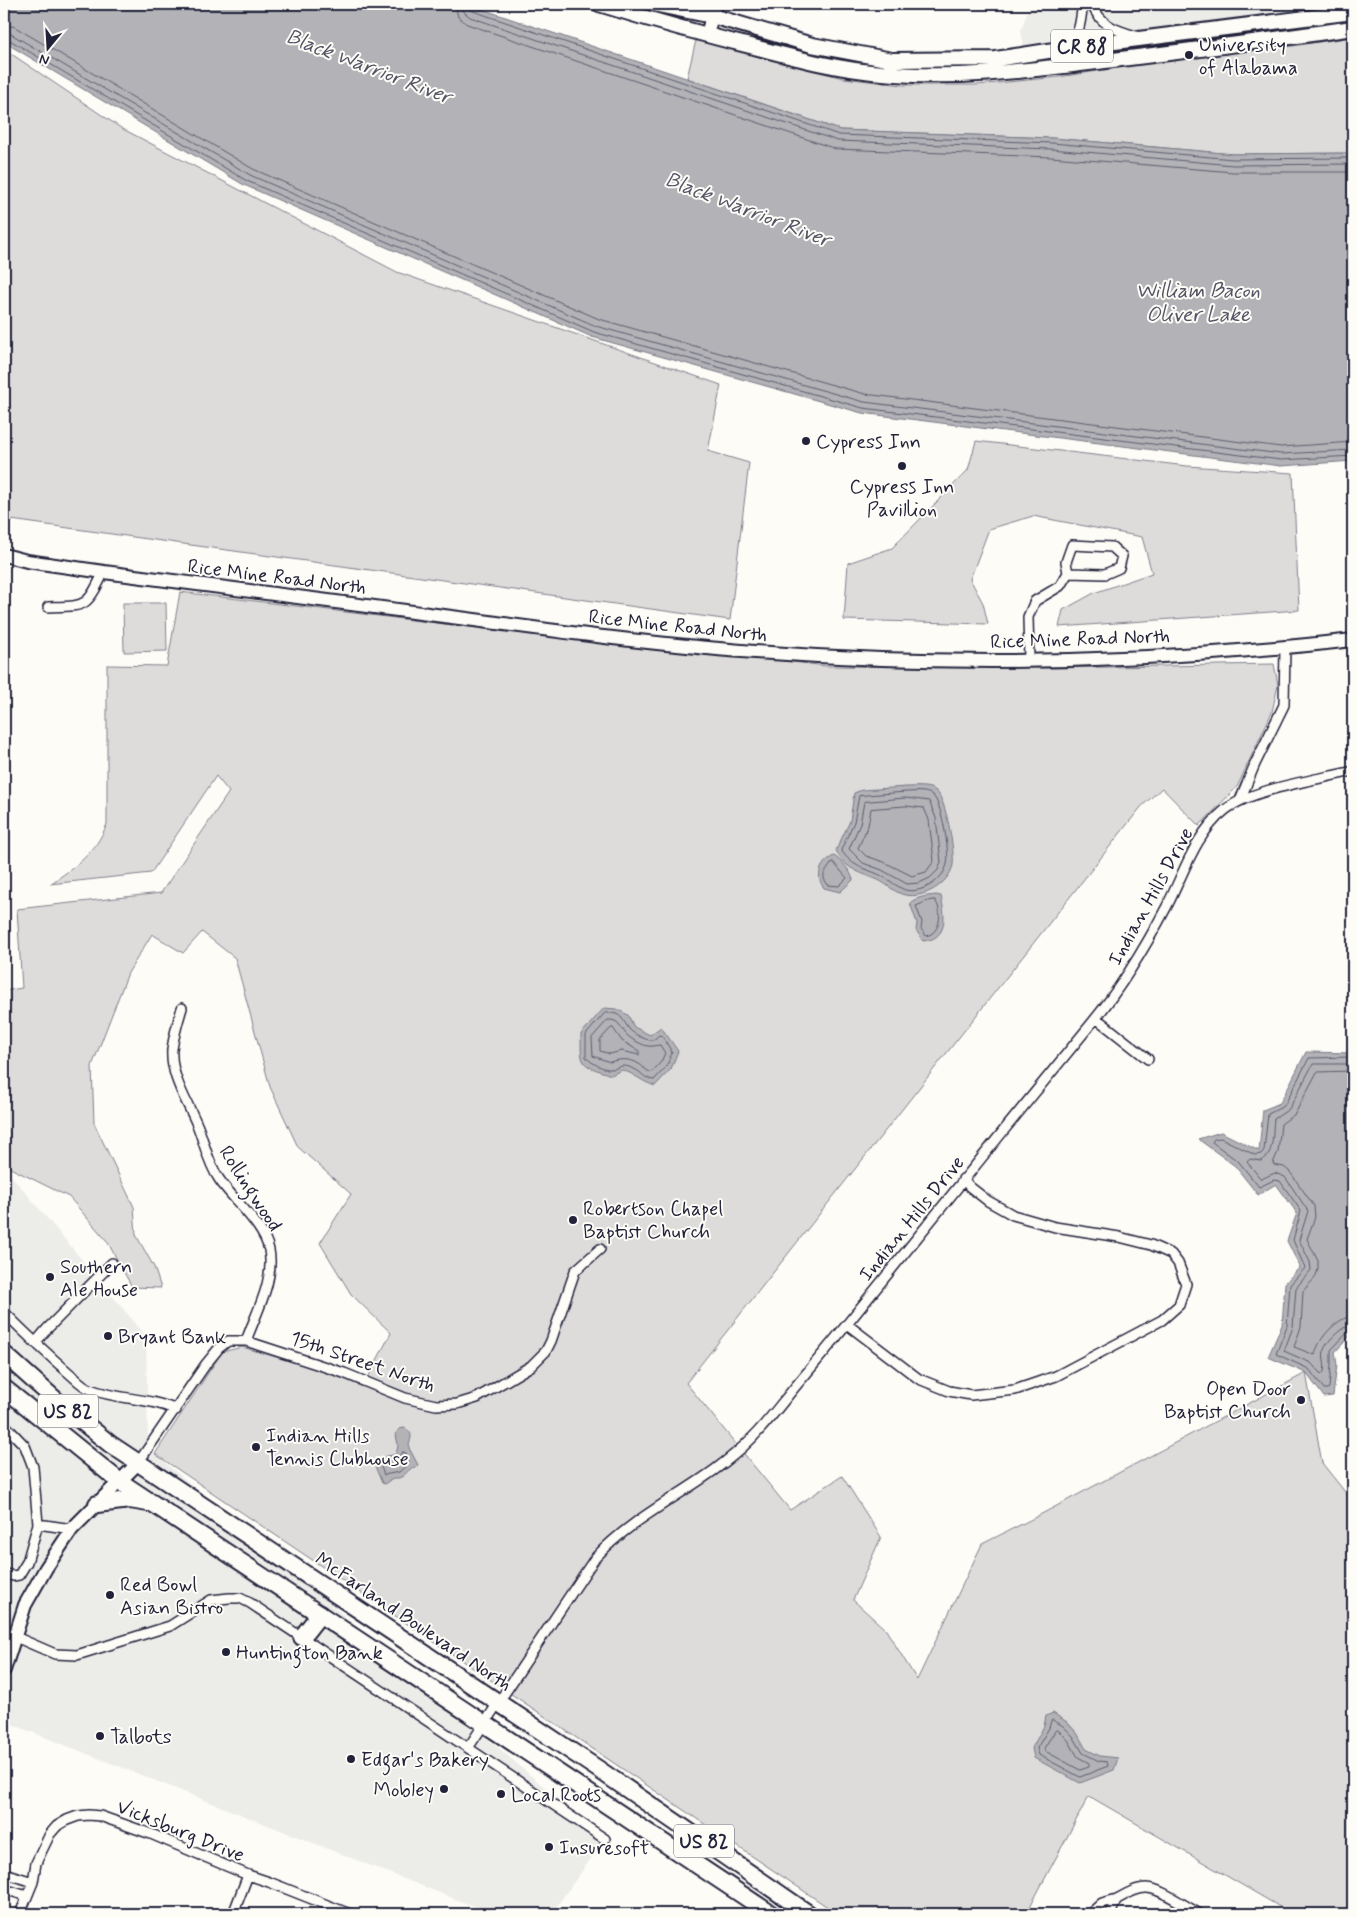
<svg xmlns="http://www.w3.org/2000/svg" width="1357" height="1918" font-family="Mynerve,sans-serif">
  <rect width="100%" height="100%" fill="#fdfcf7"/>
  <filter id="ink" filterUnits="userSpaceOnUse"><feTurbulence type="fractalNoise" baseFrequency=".02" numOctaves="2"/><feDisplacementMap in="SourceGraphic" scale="10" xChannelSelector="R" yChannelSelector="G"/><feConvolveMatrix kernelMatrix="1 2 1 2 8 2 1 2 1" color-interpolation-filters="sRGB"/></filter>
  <g filter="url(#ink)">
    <path fill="#ecece9" d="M1030,4H1353V145L1035,131L1030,80L1021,30Z
      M4,1167L146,1336L148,1448L605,1839L551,1914H493L4,1721Z"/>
    <path fill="#dddcdb" stroke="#807f8b" d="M1353,37V153L1234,154L1052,138L840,130L687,78L696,40L843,78L903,85H977L1059,77L1200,55L1292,46Z
      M4,49L121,128L397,272L721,385L708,451L749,463L730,620L4,519Z
      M976,441L1187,466L1293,473L1299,610L1059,627L1063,610L1094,593L1152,573L1142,537L1033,516L989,529L970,579L983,603L988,624L844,620L848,563L892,548L968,470Z
      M180,592L659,650L751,657L826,666L1054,668L1274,664L1278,685L1272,712L1237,787L1199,826L1162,788L1141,807L686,1383L790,1510L842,1476L881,1537L853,1600L886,1630L917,1680L982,1544L1034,1518L1306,1373L1322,1463L1353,1502V1914H1292L1089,1796L1026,1914H838L155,1454L222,1352L242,1347L329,1373L363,1387L391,1333L351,1294L320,1243L351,1194L298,1147L270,1087L235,958L202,932L183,953L152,934L128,973L92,1066L94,1123L134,1207L136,1235L154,1267L161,1288L132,1287L107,1241L69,1197L4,1165V991L22,988L17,909L161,893L229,792L216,776L151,873L50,884C76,866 95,854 107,824V665L167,666Z
      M123,603H166L167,651L124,652Z"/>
    <path fill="#b2b2b7" stroke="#787885" d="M4,4H467L840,130L1052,138L1234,154L1353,153V461L1281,466L862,413L592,337L244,185L4,42Z
      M906,787C914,787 929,785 936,791C946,799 955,851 953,865C949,884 924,899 905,895C895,893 887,884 878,880C862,873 843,869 836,850L850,821L854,793L862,790Z
      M834,856C842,861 851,871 853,880L840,892L824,888C815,877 820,862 834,856Z
      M936,895L941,896C945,915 949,939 923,941L916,930L917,923L910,903C916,897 927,896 936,895Z
      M604,1008L617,1009L628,1015L634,1027L650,1035L661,1027L678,1051L671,1069L655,1086C642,1082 635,1074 622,1070L611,1075C580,1064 581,1067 581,1034Z
      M1306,1052L1353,1053V1333L1335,1352L1337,1365L1333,1396L1324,1397L1306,1373L1268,1357L1282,1325L1285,1283L1300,1267L1287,1241L1297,1213L1276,1184L1258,1195L1235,1166L1198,1139L1221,1132L1259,1151L1263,1110L1280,1103Z
      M404,1428C416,1434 409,1439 409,1448L418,1465L416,1467C409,1468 408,1472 403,1476C397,1480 390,1478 385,1484L382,1483L374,1464L378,1463L384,1457L396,1454L398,1446L396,1434L399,1429Z
      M1053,1713L1067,1722L1077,1733L1086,1749L1100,1756L1118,1758L1114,1770L1080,1783L1034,1758L1032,1748L1044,1726L1046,1716Z"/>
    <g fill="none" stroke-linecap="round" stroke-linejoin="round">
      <path stroke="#5c5c6d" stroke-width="1" d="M455,4L458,17L467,24L836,149L1051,157L1233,172H1353
        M462,4L464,12L470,17L838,141L1051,149L1233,165L1353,164
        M468,4L469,8L473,11L839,135L1052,143L1233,159L1353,158
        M4,24L15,27L253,169L599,319L865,394L1281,447L1353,442
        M4,32L11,34L250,175L596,326L864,402L1281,454L1353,450
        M4,38L8,39L247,181L594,332L863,408L1281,460L1353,456
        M906,792C913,792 926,790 932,795C942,801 950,854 947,864C943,881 921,894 905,890C897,887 890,880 882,876C864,867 854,869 841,850L854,822L859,796Z
        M906,798L929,801L936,818L941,862L938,870L930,878L919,883L907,884L882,870L863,863L849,849L860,824L864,802Z
        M906,806L924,808L929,820L934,861L926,872L912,876L884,862L866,856L858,848L868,826L871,809Z
        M833,862L847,878L839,886L828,885L824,879V874Z
        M935,900C943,911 941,933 926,936L921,929L922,922L916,906L928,901Z
        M605,1013C623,1012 621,1019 630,1030C634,1034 647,1041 652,1040C655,1039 657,1037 659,1035L662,1036L672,1052L667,1066L654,1080C644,1079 642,1072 634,1069C619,1062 621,1069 611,1069C604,1070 591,1063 586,1057V1035Z
        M608,1020C619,1019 620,1027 626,1034C630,1039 642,1045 648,1046C652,1047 656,1045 660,1045L665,1053L661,1062L652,1072C646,1072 644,1067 639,1064C629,1058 620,1059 610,1062L593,1056L592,1038Z
        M613,1028L622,1041L639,1051V1055L622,1051L610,1054L600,1051V1040L610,1029Z
        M1353,1057L1309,1058L1284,1106L1268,1114L1264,1150L1261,1154L1255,1155L1221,1138L1214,1139L1212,1142L1239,1162L1259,1187L1274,1180L1280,1181L1301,1211L1293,1240L1305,1268L1290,1285L1287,1326L1276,1354L1309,1369L1324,1389H1327L1329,1388L1331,1365V1350L1348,1332L1353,1330
        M1353,1064H1313L1289,1109L1274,1119C1272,1132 1275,1155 1261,1161L1250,1159L1247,1162L1261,1179L1275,1173L1285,1177L1308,1211L1299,1240L1310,1262L1311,1270L1296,1288L1293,1327L1284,1351L1311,1363L1320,1373L1323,1374C1327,1366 1322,1358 1324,1350C1326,1341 1345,1324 1353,1324
        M1353,1071L1317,1072L1295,1114L1281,1124L1278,1152L1273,1163L1274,1165L1284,1167L1290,1172L1314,1206L1315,1217L1307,1239L1318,1261V1269L1315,1278L1303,1291L1301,1327L1294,1347L1315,1355C1316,1352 1317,1347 1319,1344C1325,1332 1340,1317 1353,1316
        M403,1452L406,1453L409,1463L399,1472L384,1475L381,1467C389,1459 396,1461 403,1452Z
        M1053,1720L1063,1726L1073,1736L1083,1753L1099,1761L1107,1762L1108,1766L1080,1777L1039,1755L1037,1748L1049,1728L1051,1721Z
        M1058,1730L1068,1740L1078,1757L1089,1763V1767L1080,1770L1045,1751L1044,1748L1055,1731Z"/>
      <g stroke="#22223b" stroke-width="12">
        <path id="street" d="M1092,4C1100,26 1118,31 1139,37
          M1067,48C1082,28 1079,27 1083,4
          M48,607C87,606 86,608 104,572
          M1029,660L1028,617L1035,601L1060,586L1068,573L1105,574L1119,568L1122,556L1112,547L1072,545L1066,562L1068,573
          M1240,800L1255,764L1284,705L1285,648
          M182,1008C178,1021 174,1035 172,1049C170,1077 188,1102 198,1127C205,1145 208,1163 219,1179C233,1200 264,1225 269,1250C275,1280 256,1313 246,1341
          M1096,1018L1148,1059
          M4,1312C25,1333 46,1353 69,1373C75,1378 82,1386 90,1389C118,1400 148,1397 176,1410
          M848,1325L919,1379L949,1391L971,1395L1015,1390L1056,1376L1162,1320L1179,1305L1186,1284L1178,1263L1171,1254L1151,1245L1119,1237L1055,1227L1013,1215L988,1201L970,1187L963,1179
          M35,1343L47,1329L112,1263
          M4,1424L25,1446L33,1467L38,1524L27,1562L19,1575L13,1576L6,1574
          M138,1463L206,1364L219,1348L228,1341H246L344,1373L405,1398L436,1405L457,1404L477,1398L531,1366L546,1351L551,1341L575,1271L600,1249
          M38,1524L72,1529
          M4,1632L55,1654L77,1655L170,1626L211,1600L229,1598H240L250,1603L605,1839
          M468,1748L595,1558C640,1509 705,1486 751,1439C767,1423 781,1404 795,1387C829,1347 862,1306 895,1265C960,1184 1025,1104 1091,1024C1121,988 1145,948 1167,906C1184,873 1195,834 1225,810C1253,788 1317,780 1353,771
          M4,1873L33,1882
          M4,1889L27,1896
          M1117,1899C1126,1894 1136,1888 1146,1888C1161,1888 1186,1907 1200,1914
          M20,1914L33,1882L36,1863L50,1834L57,1826L67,1820L78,1816L89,1815L100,1816L151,1834L248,1875L269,1882L350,1914
          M233,1914L248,1875
          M1093,1914L1092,1912L1102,1903L1117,1899L1110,1914"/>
      </g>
      <g stroke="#22223b" stroke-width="16">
        <path id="secondary" d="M707,35L715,4
          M4,555L27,561L104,572C225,588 346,604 467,619C563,632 659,645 755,652C954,667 1155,663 1353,640
          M4,1670L25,1605L46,1568L72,1529L138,1463"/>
      </g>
      <g stroke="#22223b" stroke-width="18">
        <path id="primary" d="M599,4C651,20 705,35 758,48C799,59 841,70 883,73C957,80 1031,70 1105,61C1188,51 1271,40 1353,28
          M653,4L712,16L812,45L892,60L996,59L1067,48L1353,12"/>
      </g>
      <g stroke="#22223b" stroke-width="20">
        <path id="highway" d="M4,1354L59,1403L110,1444L598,1769L809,1914
          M4,1388L119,1481L771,1914
          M97,1504L130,1500L148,1503
          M302,1637L320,1614"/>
      </g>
      <use href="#street" stroke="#fdfcf7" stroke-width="9"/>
      <use href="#secondary" stroke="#fdfcf7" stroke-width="12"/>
      <use href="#primary" stroke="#fdfcf7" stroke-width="14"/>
      <use href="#highway" stroke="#fdfcf7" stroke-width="16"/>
    </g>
  </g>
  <g fill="#22223b" stroke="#fdfcf7" stroke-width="2">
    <circle cx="1189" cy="55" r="5"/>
    <circle cx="806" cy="441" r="5"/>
    <circle cx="902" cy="466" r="5"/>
    <circle cx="573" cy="1220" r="5"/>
    <circle cx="50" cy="1277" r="5"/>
    <circle cx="108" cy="1336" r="5"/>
    <circle cx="1301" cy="1400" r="5"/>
    <circle cx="256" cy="1447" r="5"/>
    <circle cx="110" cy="1595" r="5"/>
    <circle cx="226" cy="1652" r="5"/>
    <circle cx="100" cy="1736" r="5"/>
    <circle cx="351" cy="1759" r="5"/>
    <circle cx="444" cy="1789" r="5"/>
    <circle cx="501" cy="1794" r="5"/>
    <circle cx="549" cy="1847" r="5"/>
  </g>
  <g text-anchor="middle" stroke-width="4" stroke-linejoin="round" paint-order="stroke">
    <g fill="#fdfcf7" stroke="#646373" stroke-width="1">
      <rect x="1051" y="29.5" width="62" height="33" rx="4"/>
      <rect x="38" y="1394.5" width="60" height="33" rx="4"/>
      <rect x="674" y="1824.5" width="60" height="33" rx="4"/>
    </g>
    <g font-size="19" font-weight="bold" fill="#22223b">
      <text x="1082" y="53">CR 88</text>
      <text x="68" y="1418">US 82</text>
      <text x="704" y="1848">US 82</text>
    </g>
    <g font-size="20" fill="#22223b" stroke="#fdfcf7" text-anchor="start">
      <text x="1199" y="51">University<tspan x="1199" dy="23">of Alabama</tspan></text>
      <text x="816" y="448">Cypress Inn</text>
      <text x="902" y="493" text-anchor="middle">Cypress Inn<tspan x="902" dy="23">Pavillion</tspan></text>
      <text x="583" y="1215">Robertson Chapel<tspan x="583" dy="23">Baptist Church</tspan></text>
      <text x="60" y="1273">Southern<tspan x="60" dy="23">Ale House</tspan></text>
      <text x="118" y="1343">Bryant Bank</text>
      <text x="1291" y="1395" text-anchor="end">Open Door<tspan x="1291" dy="23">Baptist Church</tspan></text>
      <text x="266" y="1442">Indian Hills<tspan x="266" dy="23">Tennis Clubhouse</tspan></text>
      <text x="120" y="1591">Red Bowl<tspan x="120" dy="23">Asian Bistro</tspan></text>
      <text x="236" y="1659">Huntington Bank</text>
      <text x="110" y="1743">Talbots</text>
      <text x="361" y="1766">Edgar's Bakery</text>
      <text x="434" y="1796" text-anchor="end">Mobley</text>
      <text x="511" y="1801">Local Roots</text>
      <text x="559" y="1854">Insuresoft</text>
    </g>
    <g font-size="20" fill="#22223b" stroke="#fdfcf7">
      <text transform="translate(277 576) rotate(7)" y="7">Rice Mine Road North</text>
      <text transform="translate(678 625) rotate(6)" y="7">Rice Mine Road North</text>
      <text transform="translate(1080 638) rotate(-2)" y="7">Rice Mine Road North</text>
      <text transform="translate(1150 896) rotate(-61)" y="7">Indian Hills Drive</text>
      <text transform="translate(251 1188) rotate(57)" y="7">Rollingwood</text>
      <text transform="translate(911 1218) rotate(-51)" y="7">Indian Hills Drive</text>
      <text transform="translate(363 1361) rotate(19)" y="7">15th Street North</text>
      <text transform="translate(414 1621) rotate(34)" y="7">McFarland Boulevard North</text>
      <text transform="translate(181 1830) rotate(22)" y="7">Vicksburg Drive</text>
    </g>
    <g font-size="21" font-style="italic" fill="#545466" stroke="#fdfcf7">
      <text transform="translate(369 66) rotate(21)" y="7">Black Warrior River</text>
      <text transform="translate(748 209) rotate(21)" y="7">Black Warrior River</text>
      <text x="1198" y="297">William Bacon<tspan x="1198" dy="24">Oliver Lake</tspan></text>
    </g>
  </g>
  <rect width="1357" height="1918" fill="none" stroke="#fdfcf7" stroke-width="20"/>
  <rect x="10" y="10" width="1337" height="1898" fill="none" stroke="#22223b" stroke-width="2" filter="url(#ink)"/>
  <g transform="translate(48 48) rotate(198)" stroke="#fdfcf7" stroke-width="4" paint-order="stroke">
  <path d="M0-4L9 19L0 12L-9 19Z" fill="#22223b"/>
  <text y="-8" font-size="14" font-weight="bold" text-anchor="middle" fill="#22223b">N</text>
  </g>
</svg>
